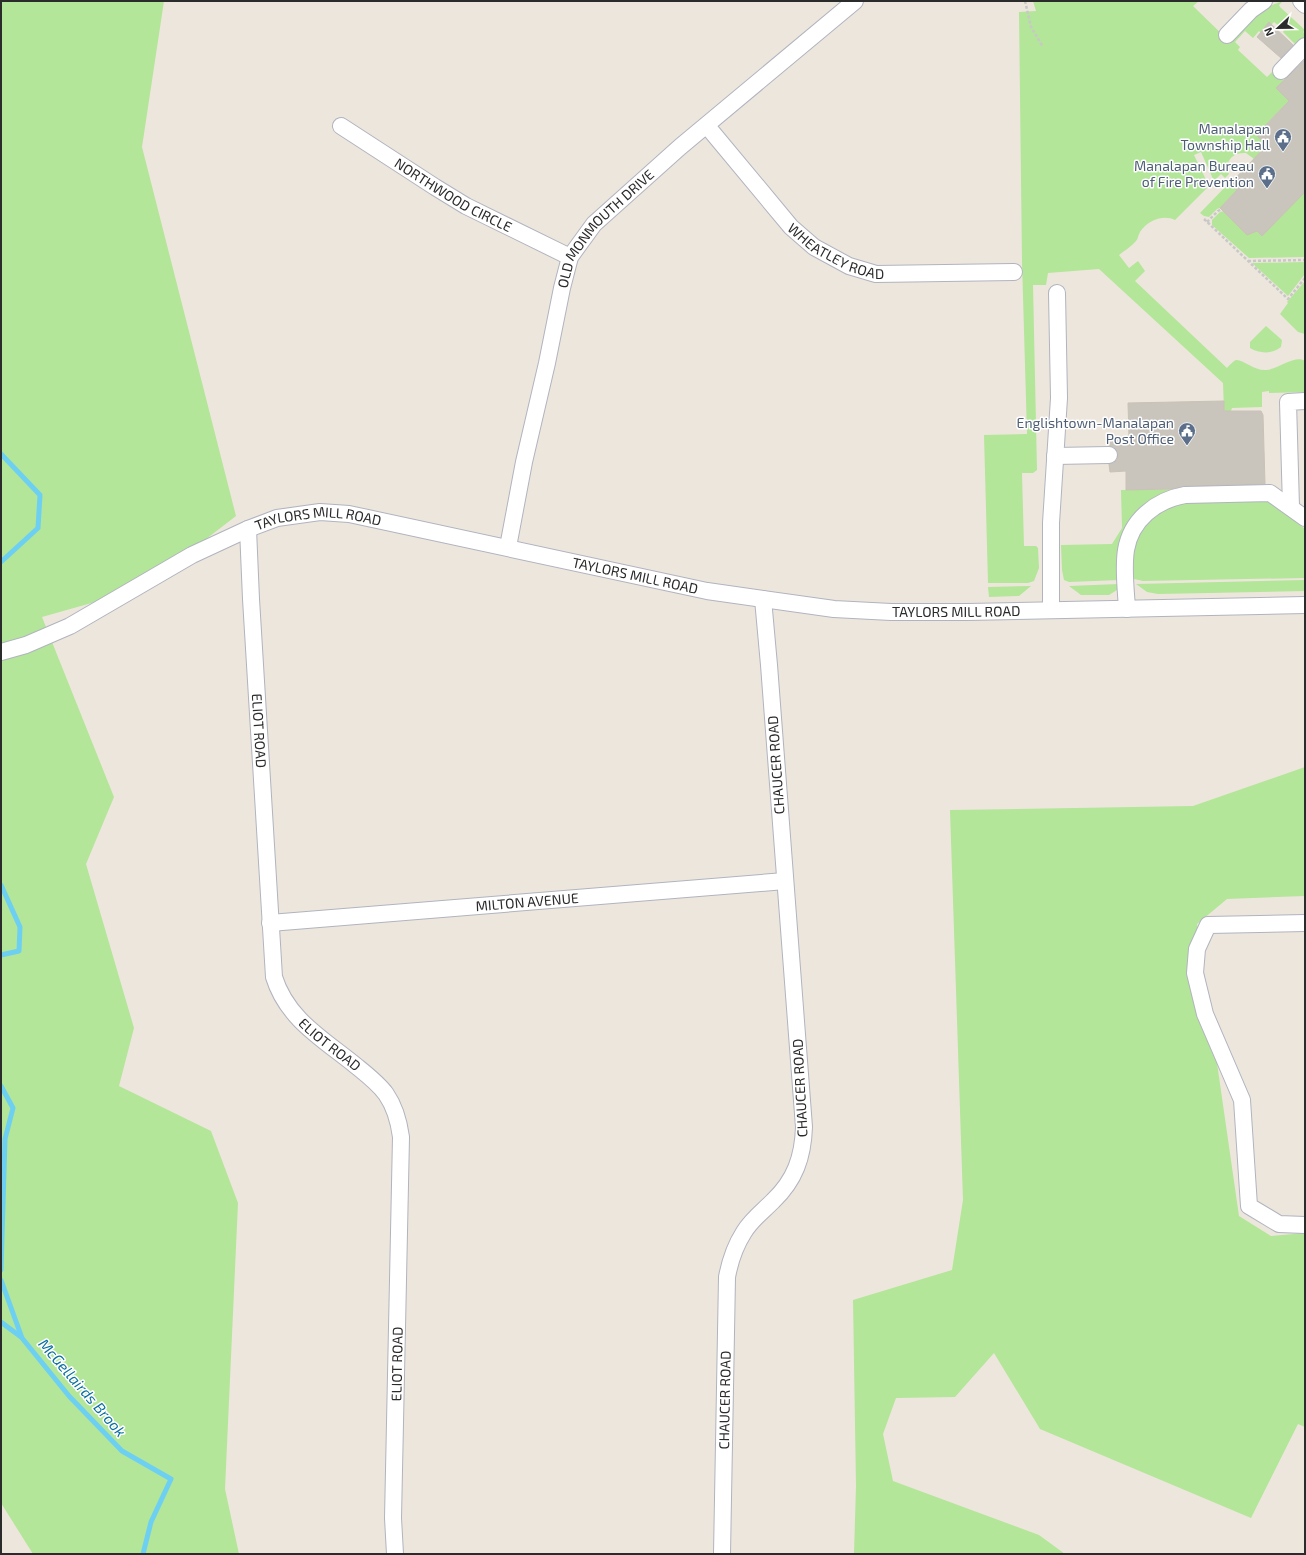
<svg xmlns="http://www.w3.org/2000/svg" width="1306" height="1555" font-family="'Exo 2',sans-serif">
  <rect width="100%" height="100%" fill="#ede6dd"/>
  <path fill="#b3e698" d="M1,1H164L142,147L236,516L141,589L42,617L114,797L86,864L134,1028L119,1086L211,1131L238,1203L225,1489L239,1554H33L1,1503Z
    M1033,1H1199L1193,6L1229,41L1261,9L1283,1L1279,5L1280,7L1305,30L1303,32L1305,34V38L1297,46L1283,32L1284,30L1274,22L1262,34L1259,31L1253,38L1245,31L1235,42L1240,47L1238,50L1267,77L1274,70L1284,80L1276,88L1289,101L1257,134L1267,145L1254,159L1246,153C1232,152 1224,162 1229,174L1225,178L1221,174L1214,181L1201,152L1194,155L1209,186L1175,220C1163,214 1147,221 1140,232C1138,235 1138,239 1136,241C1132,246 1124,251 1119,255L1129,268L1138,261L1145,271L1135,281L1227,368C1229,366 1233,361 1236,360C1242,359 1255,371 1266,370C1278,369 1296,354 1305,361V392L1269,393V391L1262,392V407L1232,408L1231,411H1224L1223,383L1099,269L1048,273L1046,285H1033L1037,470L1033,473H1022L1024,546H1036L1038,548L1039,568L1034,581L1028,583H988L984,435L1027,434L1022,262L1019,12L1036,11Z
    M1229,183L1237,190L1220,208L1217,209L1209,217L1204,216L1200,213Z
    M1305,192V257L1249,258L1212,225V220L1220,212Z
    M1305,262V274L1288,296L1252,263Z
    M1305,281V334L1298,332L1280,314L1288,303L1287,302Z
    M1266,326L1282,340L1281,347C1272,354 1260,354 1250,348V342Z
    M1178,489L1151,502L1119,580L1069,582L1064,580L1062,570L1061,545L1112,544L1122,528L1121,490Z
    M1268,499L1305,529V578L1143,581L1134,579L1132,573L1133,547L1146,522L1179,501Z
    M1305,580V591L1158,594L1147,592L1136,584Z
    M1119,584L1117,590L1109,595H1081L1069,586Z
    M1031,586L1019,596L989,597L988,587Z
    M1305,767V896L1227,899L1197,924L1239,1216L1271,1236L1305,1233V1427L1298,1424L1251,1518L1040,1429L994,1353L955,1397L896,1398L883,1434L893,1481L1039,1535L1065,1554H854L856,1486L853,1300L952,1270L963,1200L950,810L1193,806Z"/>
  <g fill="none" stroke-linecap="round" stroke-linejoin="round">
    <path stroke="#6dd0f2" stroke-width="5" d="M1,454L40,495L38,528L1,562
      M1,885L20,927L19,951L1,955
      M1,1086L13,1108L5,1139L1,1270
      M1,1280L22,1338L69,1396L122,1451L171,1479L151,1522L143,1554
      M1,1322L21,1337"/>
  </g>
  <path fill="#c9c4bc" stroke="#c9c2b6" d="M1269,22L1293,45L1281,58L1257,37Z
    M1305,60V192L1262,236L1257,231L1247,235L1220,208L1237,190L1230,184L1267,145L1256,135L1289,101L1276,88Z
    M1224,401V411H1261L1263,415L1265,484L1185,486L1170,489L1126,490V471L1110,472L1109,464L1114,463L1117,460L1118,454L1114,447L1109,446V438L1129,437L1128,403Z"/>
  <g fill="none" stroke-linecap="round" stroke-linejoin="round">
    <g stroke="#b1b4bf" stroke-width="18">
      <g id="minor">
        <path d="M1301,1L1305,5"/>
        <path d="M1227,35L1251,10L1264,1"/>
        <path d="M1281,71L1305,46"/>
        <path id="s1" d="M341,126L435,187L466,206L570,257"/>
        <path id="s2" d="M707,126L791,227L814,247L849,266L876,274L1014,272"/>
        <path d="M1055,456L1109,455"/>
        <path d="M1291,507L1288,402L1305,401"/>
        <path id="s3" d="M248,529L251,599L274,977C287,1019 323,1039 355,1065C366,1074 378,1083 386,1094C395,1107 399,1122 401,1137L393,1518L395,1554"/>
        <path id="s4" d="M508,547L524,462L547,363L562,288L570,257L594,224L680,147L855,1"/>
        <path d="M1127,609C1126,590 1123,569 1126,550C1131,520 1156,500 1185,495L1270,493L1305,518"/>
        <path d="M1051,610V523L1059,398L1057,293"/>
        <path id="s5" d="M1,652L26,645L70,626L192,555L248,529L277,518L320,512L349,514L707,591L834,609L891,612H967L1305,605"/>
        <path id="s6" d="M270,923L785,881"/>
        <path d="M1305,923L1208,925L1197,949L1195,973L1205,1014L1242,1100L1249,1206L1279,1224L1305,1225"/>
        <path id="s7" d="M722,1554L727,1277C730,1261 735,1246 744,1232C751,1220 763,1211 773,1201C795,1180 803,1157 804,1127L769,665L763,599"/>
      </g>
    </g>
    <path stroke="#c8c8c8" stroke-width="2.5" stroke-dasharray="3 2" stroke-linecap="butt" d="M1025,1L1031,27L1043,47
      M1204,219L1288,299L1305,278
      M1207,222L1218,211L1222,209
      M1248,261L1305,260"/>
    <use href="#minor" stroke="#fff" stroke-width="16"/>
  </g>
  <defs>
    <g id="civic-pin" transform="scale(0.9)"><path d="M0 17L-7.5 6A9.5 9.5 0 1 1 7.5 6Z" fill="#5c6f8a" stroke="#fff"/><path d="M-.6-6.5H3V-4.5H.6V-3L4-1V1h2V6H-6V1h2V-1L-.6-3ZM-1.2 2.5V6h2.4V2.5Z" fill="#fff"/></g>
  </defs>
  <g fill-rule="evenodd">
    <use href="#civic-pin" x="1283" y="137"/>
    <use href="#civic-pin" x="1267" y="174"/>
    <use href="#civic-pin" x="1187" y="431"/>
  </g>
  <g text-anchor="middle" stroke-width="3" stroke-linejoin="round" paint-order="stroke">
    <g font-size="14" fill="#4e5e75" stroke="#fff" text-anchor="end">
      <text x="1270" y="134">Manalapan<tspan x="1270" dy="16">Township Hall</tspan></text>
      <text x="1254" y="171">Manalapan Bureau<tspan x="1254" dy="16">of Fire Prevention</tspan></text>
      <text x="1174" y="428">Englishtown-Manalapan<tspan x="1174" dy="16">Post Office</tspan></text>
    </g>
    <g font-size="14" fill="#2b2b2b" stroke="#fff">
      <text dy="5" stroke="none"><textPath href="#s1" startOffset="132">NORTHWOOD CIRCLE</textPath></text>
      <text dy="5" stroke="none"><textPath href="#s4" startOffset="340">OLD MONMOUTH DRIVE</textPath></text>
      <text dy="5" stroke="none"><textPath href="#s2" startOffset="184">WHEATLEY ROAD</textPath></text>
      <text dy="5" stroke="none"><textPath href="#s5" startOffset="349">TAYLORS MILL ROAD</textPath></text>
      <text dy="5" stroke="none"><textPath href="#s5" startOffset="673">TAYLORS MILL ROAD</textPath></text>
      <text dy="5" stroke="none"><textPath href="#s5" startOffset="997">TAYLORS MILL ROAD</textPath></text>
      <text dy="5" stroke="none"><textPath href="#s3" startOffset="202">ELIOT ROAD</textPath></text>
      <text transform="translate(776 765) rotate(-94)" y="5">CHAUCER ROAD</text>
      <text dy="5" stroke="none"><textPath href="#s6" startOffset="258">MILTON AVENUE</textPath></text>
      <text dy="5" stroke="none"><textPath href="#s3" startOffset="538">ELIOT ROAD</textPath></text>
      <text transform="translate(800 1088) rotate(-93)" y="5">CHAUCER ROAD</text>
      <text transform="translate(397 1364) rotate(-89)" y="5">ELIOT ROAD</text>
      <text dy="5" stroke="none"><textPath href="#s7" startOffset="154">CHAUCER ROAD</textPath></text>
    </g>
    <g font-size="15" font-style="italic" fill="#096fa1" stroke="#fff">
      <text transform="translate(82 1388) rotate(49)" y="5">McGellairds Brook</text>
    </g>
  </g>
  <rect width="1306" height="1555" fill="none" stroke="#2b2b2b" stroke-width="4"/>
  <g transform="translate(1278 28) rotate(248)" stroke="#ffffff" stroke-width="3" paint-order="stroke">
  <path d="M0-3L7 15L0 10L-7 15Z" fill="#2b2b2b"/>
  <text y="-6" font-size="11" font-weight="bold" text-anchor="middle" fill="#2b2b2b">N</text>
  </g>
</svg>
